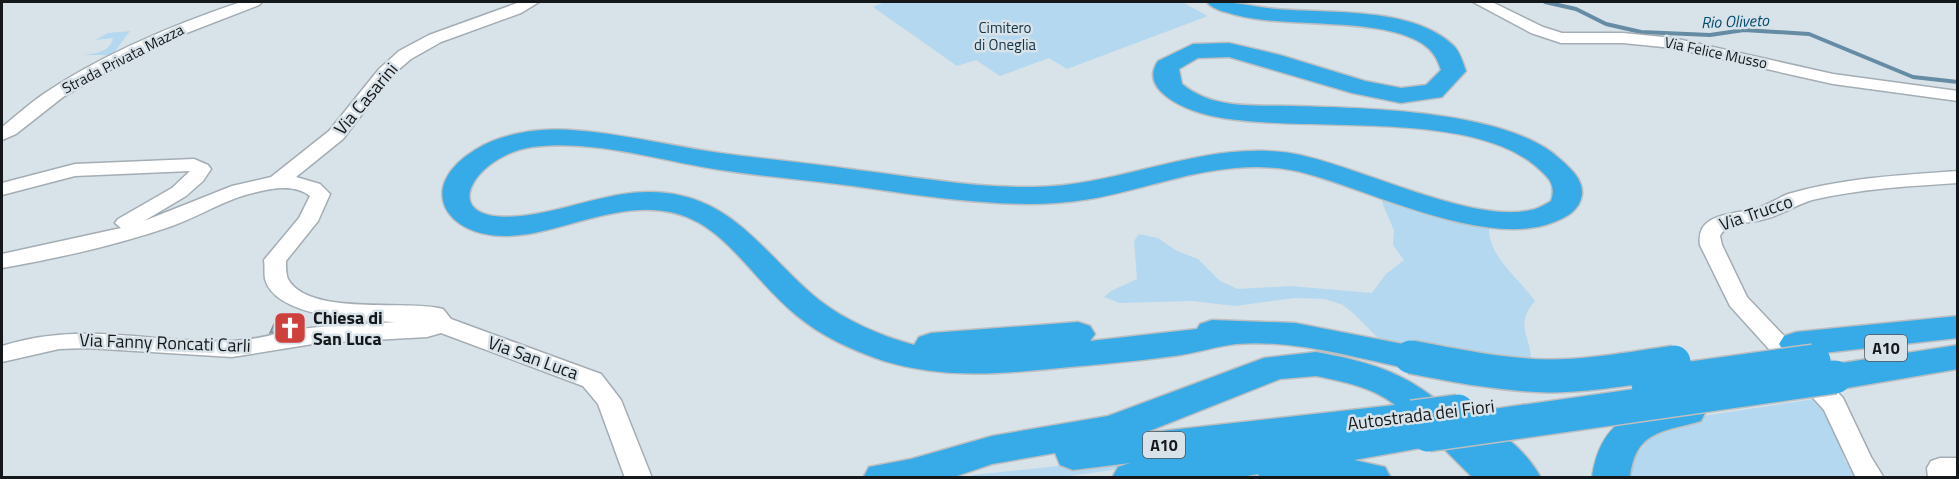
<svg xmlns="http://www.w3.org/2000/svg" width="1959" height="479" font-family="'Titillium Web',sans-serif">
  <rect width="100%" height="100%" fill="#d8e2e9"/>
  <path fill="#b4d8ef" d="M885,2H1182L1208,16L1067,69L1049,58L1000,76L976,60L957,66L873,7Z
    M130,31L112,55H82C98,53 110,52 113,38L95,40L108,33Z
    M1381,194L1489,227C1488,257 1519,278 1535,301C1513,326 1532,336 1531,362L1383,343L1353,313L1343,305L1325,299L1294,298L1235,306L1192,301L1120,303L1104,297L1111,291L1137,279L1134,241L1139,234L1158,238L1175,250L1198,259L1220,281L1238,289L1290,286L1372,293L1386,274L1404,260L1393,245L1394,230L1383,205Z
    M1814,399L1821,401L1830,414L1845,461L1857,477L1626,478L1631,463L1657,428L1709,415Z
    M1239,447L1243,452L1062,477L973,478L972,475Z"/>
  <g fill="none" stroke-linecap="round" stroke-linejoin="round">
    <path stroke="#658ca4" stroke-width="4" d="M1545,2L1576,9L1606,24L1641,32L1710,35L1744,30L1809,34L1913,77L1958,82"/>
  </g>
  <path fill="#91b9d3" stroke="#828b91" stroke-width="1.5" d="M298,317L295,328L270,333L275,322Z"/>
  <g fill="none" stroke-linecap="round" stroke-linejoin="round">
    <g stroke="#a3adb3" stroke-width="3">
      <path id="minor" d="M241,2H262L259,5L184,34L110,70L63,97L16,134L2,140V127C16,116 30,103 45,93C105,53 173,25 241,2Z
        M520,2H539L521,13L441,42L411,59L391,76L343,139L296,177L320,184L330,194L318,221L286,261C286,266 286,275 288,279C309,317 408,299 443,309L451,319L601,374L621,400L652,478H625L598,404L583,386L441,333L427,337L319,343L232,357L87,348L59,349L2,362V346C86,320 149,344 233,341C256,340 278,333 300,329C332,325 364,324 396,322C364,321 275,318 265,279C264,273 265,266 264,260L299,218L310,196C295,184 273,188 257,192C227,198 200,216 172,226C117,245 59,258 2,268V254L121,228L115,223L118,219L172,188L190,171L75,176L2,195V183L75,164L194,159L208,165L211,169L203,181L186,196L144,221L232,186L271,177L329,131L379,69L399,51L429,35Z
        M1473,2H1492L1543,27L1562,33H1623L1673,38L1833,74L1958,91V101L1833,84L1673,48L1623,43H1561L1531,33Z
        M1958,171V183C1909,186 1859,189 1812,200C1795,205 1782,215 1765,219C1752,223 1726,222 1720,236L1722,245L1747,297L1843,398L1871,457L1884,478H1856L1824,410L1730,306L1700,245C1695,211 1737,215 1758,208C1769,204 1778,198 1788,194C1843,178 1901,175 1958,171Z
        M1940,458H1958V478H1928L1927,468L1931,461Z"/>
    </g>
    <g stroke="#bdbebf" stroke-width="3">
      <path id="highway" d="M1207,2C1231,0 1252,7 1276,9C1329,14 1413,6 1454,46C1460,52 1463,63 1466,71L1442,97L1401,103L1352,93L1229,57L1198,58L1179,69L1182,84C1213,110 1256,105 1294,106C1363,108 1508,110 1560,159C1570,168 1583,179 1582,194C1580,210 1567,217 1554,222C1488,249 1374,192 1308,174C1285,167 1259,166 1235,168C1185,172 1138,191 1090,199C1055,205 1019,205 984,202C935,199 886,190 837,184C798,179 759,176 721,170C660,161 595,139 532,147C472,156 433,225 521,216C570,211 616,187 666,193C737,201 768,259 819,300C846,321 881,336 914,345L919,337L931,333L1078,322L1090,326L1095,334L1090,341L1197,329L1200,324L1212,320L1295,323L1423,348L1428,357L1423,366L1411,369C1355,358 1293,339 1236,344C1218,346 1199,352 1181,355C1141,361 1100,364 1060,368C999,374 944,379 884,361C854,351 821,336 796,315C733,262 714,194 615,213C579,219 544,235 507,236C445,237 415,187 475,150C502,133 539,128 571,130C619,133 666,145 713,152C761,159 809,163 857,170C915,177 974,188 1033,187C1122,187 1206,138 1295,154C1359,166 1471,224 1531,210C1538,209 1546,204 1551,201C1556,186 1550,179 1540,170C1474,106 1298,135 1212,116C1191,112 1137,92 1158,61L1193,44L1229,43L1280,55L1365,81L1401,88L1426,85L1441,70C1437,58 1433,51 1423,44C1380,16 1289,29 1236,15C1226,12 1213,10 1207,2Z
        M1958,316V338L1796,356L1784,352L1779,344L1784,336L1796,332Z
        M1958,345V369L1835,390L1823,386L1818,377L1823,368L1835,364Z
        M1316,352C1393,366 1420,381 1477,435C1481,433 1486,431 1491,431C1509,434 1533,462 1541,478H1473L1435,440L1432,446L1354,460L1385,467L1391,478H1260L1258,474L1236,478H1112L1118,467L1130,463L1073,470L1060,465L1055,453L992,464L951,478H863L869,467L911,459L992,436L1108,416L1264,358ZM1316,376C1344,382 1373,387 1395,405L1144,433L1280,379Z
        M1688,398L1701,401L1706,411L1701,421C1663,432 1635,430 1630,478H1592C1600,419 1636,408 1688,398Z"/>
    </g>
    <use href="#minor" fill="#fff" fill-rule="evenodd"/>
    <use href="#highway" fill="#36abe8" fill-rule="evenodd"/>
    <g stroke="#bdbebf" stroke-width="36" stroke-linecap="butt">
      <path id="highway-bridge" d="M1411,357C1457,366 1503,375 1549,376C1591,376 1633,368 1674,362
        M1648,384L1814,361
        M1412,417L1458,411
        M1428,435L1835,377"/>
    </g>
    <use href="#highway-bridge" stroke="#36abe8" stroke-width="33"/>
  </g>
  <defs>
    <g id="church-square" transform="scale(1.725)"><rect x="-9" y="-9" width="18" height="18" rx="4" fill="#ce403b" stroke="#d8e2e9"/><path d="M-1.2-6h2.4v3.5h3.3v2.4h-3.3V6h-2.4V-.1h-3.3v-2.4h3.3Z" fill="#fff"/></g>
  </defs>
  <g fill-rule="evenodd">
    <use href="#church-square" x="290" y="328"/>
  </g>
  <g text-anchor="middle" stroke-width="5" stroke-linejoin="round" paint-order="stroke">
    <g font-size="15" fill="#123447" stroke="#d8e2e9">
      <text x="1005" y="33">Cimitero<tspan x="1005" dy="17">di Oneglia</tspan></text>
    </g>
    <g font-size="15" fill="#15181a" stroke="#d8e2e9">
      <text transform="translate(1716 53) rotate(12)" y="5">Via Felice Musso</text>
      <text transform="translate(123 59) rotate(-27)" y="5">Strada Privata Mazza</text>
    </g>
    <g font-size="16" font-style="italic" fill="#004c6f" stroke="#d8e2e9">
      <text transform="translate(1735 21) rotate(-2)" y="6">Rio Oliveto</text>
    </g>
    <g fill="#d8e2e9" stroke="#505558" stroke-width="1.5">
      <rect x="1865" y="335" width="42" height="26" rx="4.5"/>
      <rect x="1143" y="432" width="42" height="26" rx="4.5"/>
    </g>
    <g font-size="16" font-weight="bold" fill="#15181a">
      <text x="1886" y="354">A10</text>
      <text x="1164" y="451">A10</text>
    </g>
    <g font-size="18" fill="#15181a" stroke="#d8e2e9">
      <text transform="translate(366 99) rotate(-50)" y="6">Via Casarini</text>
      <text transform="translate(1756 213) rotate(-19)" y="6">Via Trucco</text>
      <text transform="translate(165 343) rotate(2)" y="6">Via Fanny Roncati Carli</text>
      <text transform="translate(533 358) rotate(20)" y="6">Via San Luca</text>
      <text transform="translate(1421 415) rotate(-7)" y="6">Autostrada dei Fiori</text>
    </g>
    <g font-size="18" font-weight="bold" fill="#15181a" stroke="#d8e2e9" text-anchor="start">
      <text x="313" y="324">Chiesa di<tspan x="313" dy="21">San Luca</tspan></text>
    </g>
  </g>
  <rect width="1959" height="479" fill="none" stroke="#15181a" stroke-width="6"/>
</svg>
